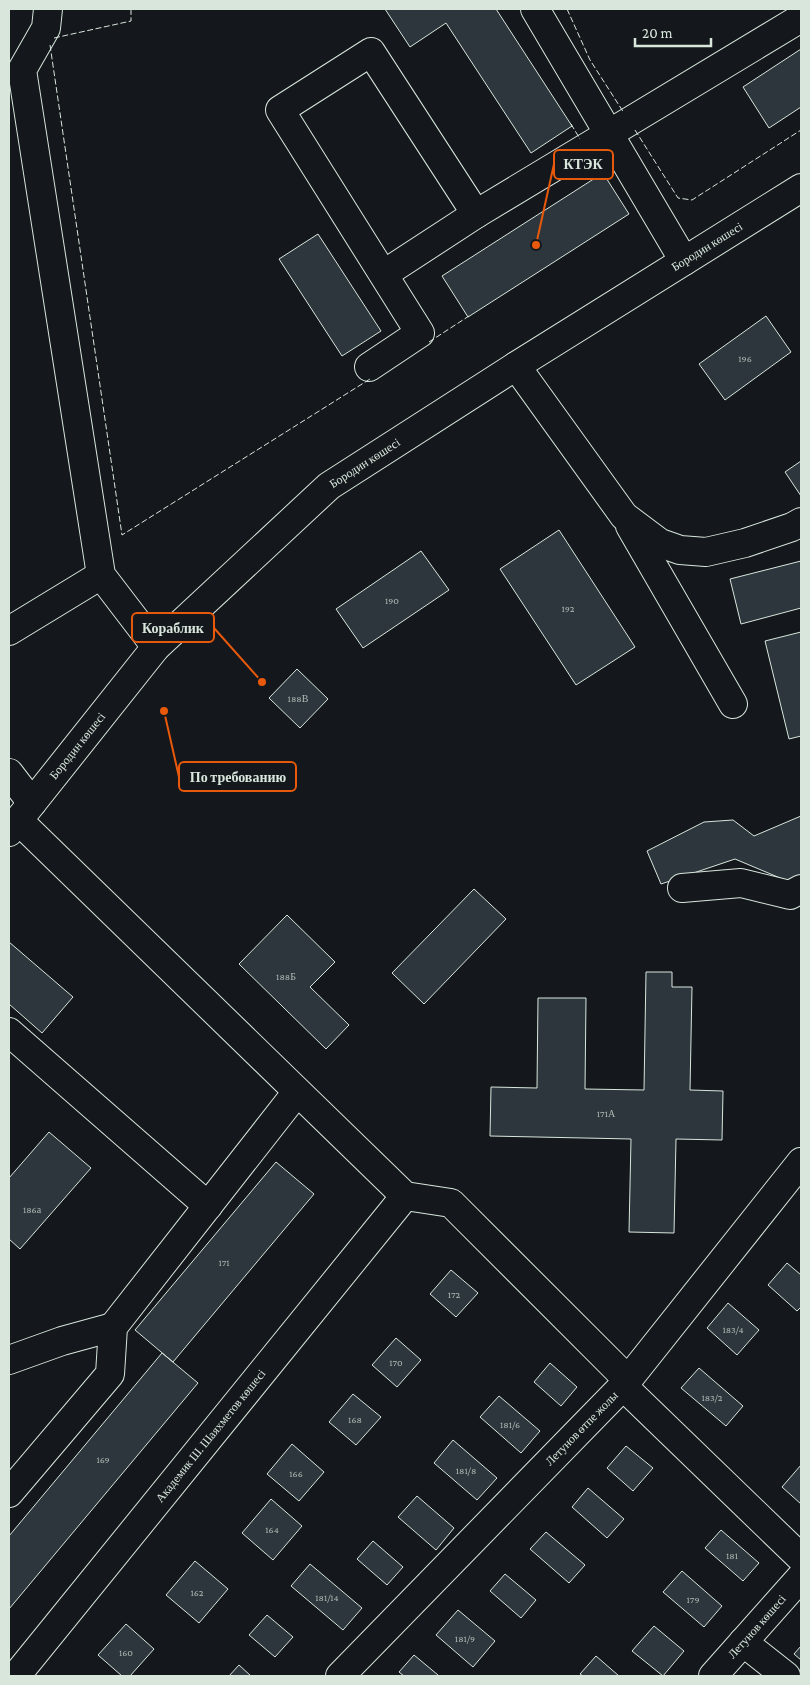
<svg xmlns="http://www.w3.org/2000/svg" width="810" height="1685" font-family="'Crimson Pro',serif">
  <rect width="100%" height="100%" fill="#14181c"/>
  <path fill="#2c363c" stroke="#d8e6dc" d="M385,9H496L572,126L531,153L446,23L410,47Z
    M801,49V107L769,128L743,87Z
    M603,173L629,214L468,317L442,276Z
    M318,234L381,331L342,356L279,259Z
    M766,316L791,352L725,400L699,364Z
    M801,461V496L785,472Z
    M559,530L635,647L576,685L500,569Z
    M421,551L449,590L363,648L336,609Z
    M801,561V608L741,624L730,579Z
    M801,632V736L789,739L765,641Z
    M297,669L328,699L300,728L269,698Z
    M801,816V878L792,883L735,859L661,884L647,851L704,822L733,820L754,836Z
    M474,889L506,919L424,1004L392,973Z
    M287,915L335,962L310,987L349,1025L326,1049L239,964Z
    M9,942L73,997L42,1033L9,1004Z
    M646,972H672V987H692L690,1090L723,1091L722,1140L676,1139L674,1233L629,1232L631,1139L490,1136L491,1087L537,1088L538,998H586L585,1089L644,1090Z
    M49,1132L91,1168L20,1249L9,1239V1178Z
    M276,1162L314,1194L173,1362L135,1330Z
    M787,1263L801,1275V1307L797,1311L768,1285Z
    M451,1270L478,1293L456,1317L430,1294Z
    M728,1303L759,1330L737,1355L707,1328Z
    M396,1338L421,1360L397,1387L372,1365Z
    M162,1353L198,1383L9,1609V1536Z
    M550,1363L577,1387L561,1406L534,1382Z
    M699,1368L743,1406L726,1426L681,1388Z
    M353,1394L381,1417L356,1445L329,1422Z
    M499,1396L540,1431L521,1453L480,1417Z
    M453,1440L497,1478L477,1500L434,1463Z
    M292,1444L324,1472L299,1501L267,1474Z
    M626,1446L653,1468L633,1491L607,1468Z
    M801,1465V1504L782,1487Z
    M588,1488L624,1519L607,1538L572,1507Z
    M417,1496L454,1528L436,1550L398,1517Z
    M271,1499L302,1526L273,1560L242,1533Z
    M721,1530L759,1563L743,1581L705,1548Z
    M546,1532L585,1565L569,1583L530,1549Z
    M373,1541L403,1567L387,1585L357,1559Z
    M195,1561L228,1589L199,1623L166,1595Z
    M310,1564L362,1608L343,1630L291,1586Z
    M682,1571L722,1606L704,1627L663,1592Z
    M505,1574L536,1600L521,1618L490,1591Z
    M458,1610L495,1641L473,1667L436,1635Z
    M267,1615L293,1637L275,1657L249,1635Z
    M126,1624L154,1649L130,1676H122L98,1655Z
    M654,1626L684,1651L663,1676L632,1651Z
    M801,1646V1660L794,1654Z
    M414,1655L438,1675L437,1676H404L399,1672Z
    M596,1656L619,1676H583L580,1674Z
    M239,1665L251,1676H229Z"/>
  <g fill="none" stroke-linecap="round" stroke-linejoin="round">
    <g stroke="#d8e6dc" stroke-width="30">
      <g id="minor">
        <path d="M48,9L46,28L22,70L101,575L156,647"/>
        <path d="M535,9L684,261"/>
        <path d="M384,274L476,214L801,18"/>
        <path d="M516,366L624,516L660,543L680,550L706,552L745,543L792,527L801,522"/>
        <path d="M369,367L420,333L280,110L371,52L476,214"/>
        <path d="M630,526L733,704"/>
        <path d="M9,631L101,575"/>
        <path d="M9,773L32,803"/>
        <path d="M18,820L405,1196L451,1203L628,1380"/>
        <path id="s1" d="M9,832L156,647L329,486L516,366L801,188"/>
        <path d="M682,888L741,883L790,895L801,889"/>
        <path d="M9,1032L208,1206"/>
        <path d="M9,1360L62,1341L113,1327"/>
        <path d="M623,1386L801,1558"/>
        <path d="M9,1493L110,1374L113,1327L297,1092"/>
        <path d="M743,1642L786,1676"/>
        <path id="s2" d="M16,1676L405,1196"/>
        <path id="s3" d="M340,1676L623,1386L801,1162"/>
        <path id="s4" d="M713,1676L801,1577"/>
      </g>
    </g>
    <use href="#minor" stroke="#14181c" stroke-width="28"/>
    <path stroke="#d8e6dc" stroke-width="1" stroke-dasharray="6 2.5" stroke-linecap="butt" d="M567,9L590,60L624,113
      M54,38L131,21V9
      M50,45L122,535L370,379
      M571,124L580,139
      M635,130L678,198L692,200L801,130
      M593,157L604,174
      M429,342L469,316"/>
  </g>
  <g text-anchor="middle" stroke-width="4" stroke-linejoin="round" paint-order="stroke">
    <g font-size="10" fill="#adbab4">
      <text x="745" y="362">196</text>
      <text x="392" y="604">190</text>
      <text x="568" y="612">192</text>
      <text x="298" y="702">188В</text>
      <text x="286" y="980">188Б</text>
      <text x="606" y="1117">171А</text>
      <text x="32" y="1213">186а</text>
      <text x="224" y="1266">171</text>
      <text x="454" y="1298">172</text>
      <text x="733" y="1333">183/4</text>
      <text x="396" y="1366">170</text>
      <text x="712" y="1401">183/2</text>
      <text x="355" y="1423">168</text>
      <text x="510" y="1428">181/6</text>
      <text x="103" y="1463">169</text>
      <text x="466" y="1474">181/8</text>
      <text x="296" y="1477">166</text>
      <text x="272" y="1533">164</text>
      <text x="732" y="1559">181</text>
      <text x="197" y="1596">162</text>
      <text x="327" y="1601">181/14</text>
      <text x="693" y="1603">179</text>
      <text x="465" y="1642">181/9</text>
      <text x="126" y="1656">160</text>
    </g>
    <g font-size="12" fill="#d8e6dc" stroke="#14181c">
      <text dy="4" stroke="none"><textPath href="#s1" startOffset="920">Бородин көшесі</textPath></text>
      <text dy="4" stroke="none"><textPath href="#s1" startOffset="515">Бородин көшесі</textPath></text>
      <text dy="4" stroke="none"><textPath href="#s1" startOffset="110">Бородин көшесі</textPath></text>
      <text dy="4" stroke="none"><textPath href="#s3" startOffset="346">Летунов өтпе жолы</textPath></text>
      <text dy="4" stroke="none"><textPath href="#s2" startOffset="309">Академик Ш. Шаяхметов көшесі</textPath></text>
      <text dy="4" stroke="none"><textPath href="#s4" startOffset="66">Летунов көшесі</textPath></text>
    </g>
  </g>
  <path fill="none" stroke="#e8590c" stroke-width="2" d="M536 245L554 164M262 682L214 628M164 711L179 777"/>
  <g fill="#e8590c" stroke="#14181c" stroke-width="2">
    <circle cx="536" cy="245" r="5"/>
    <circle cx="262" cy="682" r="5"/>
    <circle cx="164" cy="711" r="5"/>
  </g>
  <g fill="#14181c" stroke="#e8590c" stroke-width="2">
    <rect x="554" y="150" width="59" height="29" rx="5"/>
    <rect x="132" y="613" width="82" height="29" rx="5"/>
    <rect x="179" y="762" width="117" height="29" rx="5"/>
  </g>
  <g font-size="14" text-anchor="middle" font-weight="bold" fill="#d8e6dc">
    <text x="583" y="169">КТЭК</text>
    <text x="173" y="633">Кораблик</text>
    <text x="238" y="782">По требованию</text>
  </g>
  <rect width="810" height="1685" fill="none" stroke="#d8e6dc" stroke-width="20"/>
  <path d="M635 38v8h76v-8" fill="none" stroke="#d8e6dc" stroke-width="2.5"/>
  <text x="642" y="38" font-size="15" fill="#d8e6dc" stroke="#14181c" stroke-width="4" paint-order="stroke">20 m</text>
</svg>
